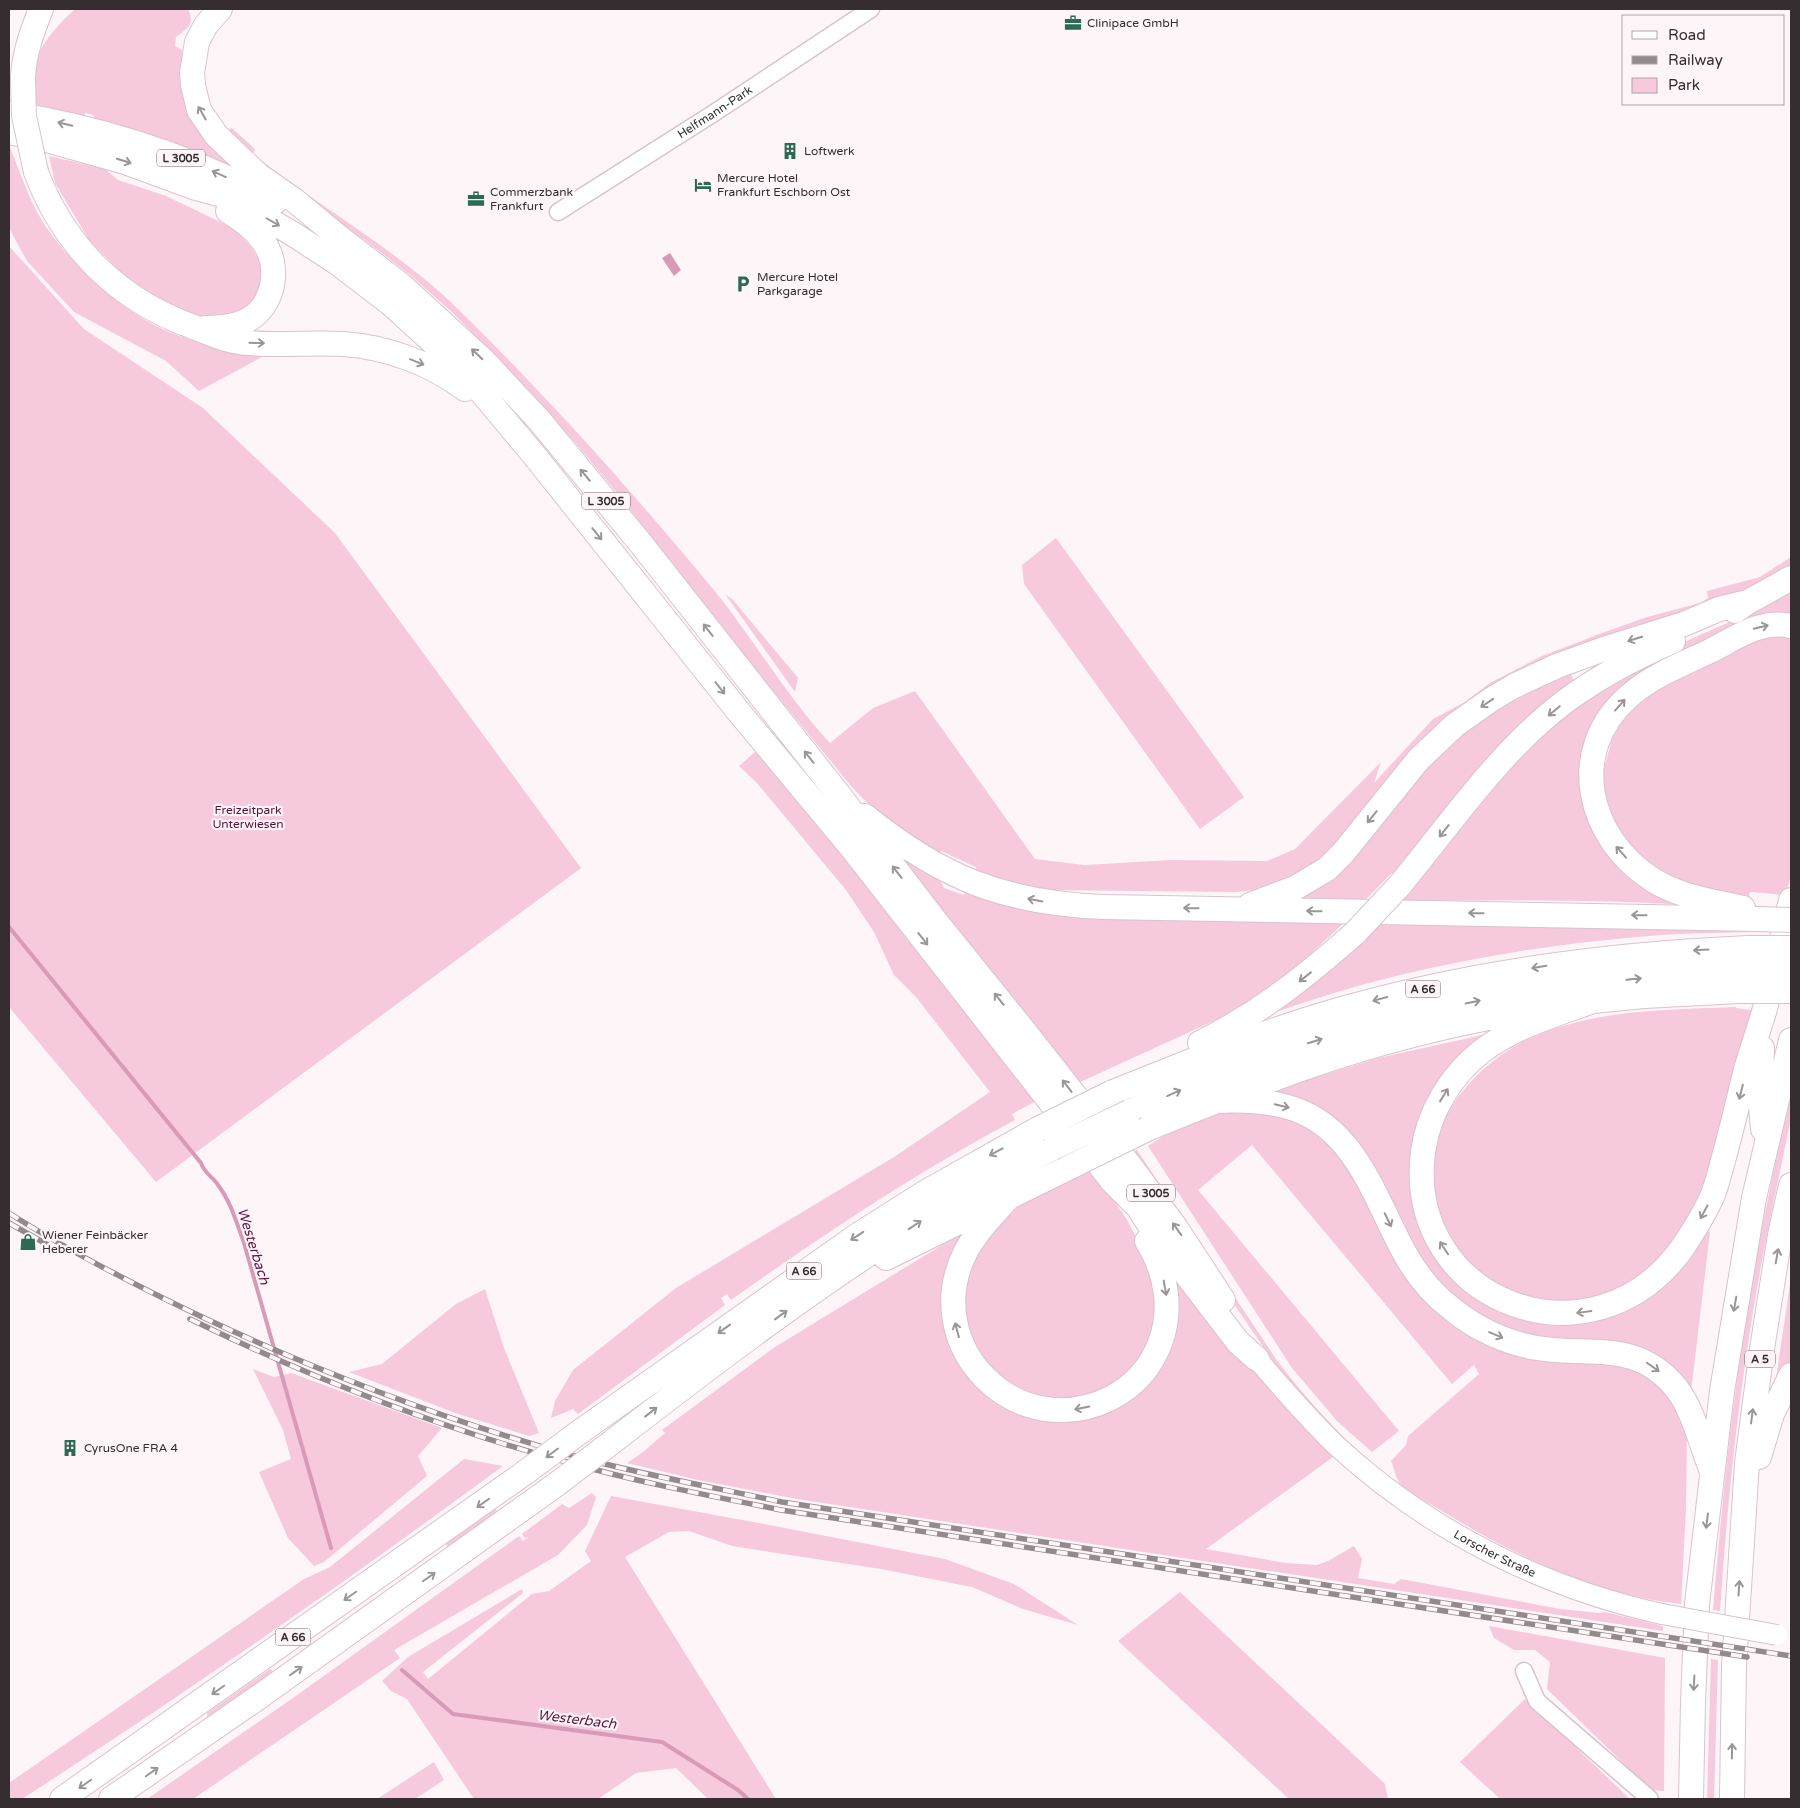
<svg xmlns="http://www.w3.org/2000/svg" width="1800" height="1808" font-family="'Varela Round',sans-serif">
  <rect width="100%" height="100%" fill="#fef5f9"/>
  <path fill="#f6c9dd" d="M75,9H188C195,24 188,28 176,37L175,46L182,50V64L245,174L96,122L93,115L86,113L82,118L36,109C35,97 31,81 34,70C38,45 57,26 75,9Z
    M232,128L255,149L253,154C320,208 397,249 459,310C552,401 639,499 722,600C733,614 743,629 754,644C778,678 801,712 830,743L873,708L915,691L1035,859L1084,865L1172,860L1267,861L1295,849L1381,762L1374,783L1433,719L1465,702L1490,683L1542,656L1602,633L1647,617L1700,603L1708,598L1707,591L1760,577L1791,557V565L1752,587L1716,603L1525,669L1328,854L1300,875L1256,890L1236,892L1042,890L975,874L976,867L941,851L937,857L871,807L851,786L731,639L621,498L578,446L506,367L453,313L409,274L366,241L309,201L221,132Z
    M9,145C18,166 25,188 35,208C57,253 121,312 167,331C197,344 230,350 262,357L199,391L166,361L74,312L27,261L9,228Z
    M49,156L105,169L118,180L166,196L233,228L252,248L262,266V285L248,310L227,319L200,318L164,304L127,279L89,240L55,183Z
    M9,246L84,329L203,408L335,533L581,868L156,1182L9,1007Z
    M1056,538L1244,797L1200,829L1024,584L1022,565Z
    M1791,592V621L1610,705L1592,818L1701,906C1601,899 1501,900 1401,901L1415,877L1547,726L1664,651L1759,609Z
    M725,594L733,600L798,678L795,692Z
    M1791,632V875L1786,895L1750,892L1749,897L1705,888L1680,881L1654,869L1624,841L1604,798L1603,772L1612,739L1622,721L1658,685L1755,634Z
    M1569,671L1574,681L1519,724L1395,875L1392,873L1364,901L1284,899L1388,804L1463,733L1503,707Z
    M755,752L821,825L1040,1099L1012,1114L1015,1120C915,1173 823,1235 731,1300L727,1294L721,1298L725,1305L578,1414L573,1409L551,1418L555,1401L573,1370L676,1288L894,1157L990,1092L916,997L894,975L874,932L846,890L757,783L739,766Z
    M878,832L930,871L929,874L941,882L944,888L964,895L965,890L1350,917L1282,981L1218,1019L1078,1083Z
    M1385,918L1756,925L1754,932C1715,933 1676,933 1637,937C1512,948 1385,972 1268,1015Z
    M1736,1007V1008L1757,1011C1743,1062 1730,1114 1711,1165C1699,1199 1684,1234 1658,1262C1651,1270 1629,1286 1619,1290C1612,1293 1603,1294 1596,1296C1566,1305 1554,1303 1524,1295C1518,1293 1512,1292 1506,1289C1447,1264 1414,1178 1444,1120C1462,1085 1495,1054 1531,1038C1594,1009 1668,1010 1736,1007Z
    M1510,1029L1478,1049L1415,1151L1466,1285L1593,1318L1707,1228L1710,1232L1691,1392L1591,1344L1502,1331L1428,1278L1373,1174L1272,1091L1378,1058Z
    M1791,1092V1118C1779,1177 1766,1235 1756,1294C1738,1399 1727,1505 1720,1611L1713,1610C1722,1500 1733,1391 1752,1282C1763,1218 1777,1155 1791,1092Z
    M1233,1111L1285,1115L1327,1138L1443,1314L1629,1362L1665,1385L1687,1428L1686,1509L1681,1604C1593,1594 1511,1554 1437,1508C1429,1503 1406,1492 1401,1485C1396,1479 1394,1468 1391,1461L1406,1445L1408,1436L1479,1374L1474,1365L1452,1384L1252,1145L1198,1190L1399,1431L1372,1452L1337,1421L1292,1368L1148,1146L1165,1135V1132L1207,1116Z
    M1137,1150L1276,1359C1302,1394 1331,1425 1362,1455L1361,1457L1305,1401L1279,1370L1131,1153Z
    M1094,1170L1127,1220L1156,1274L1159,1308L1143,1360L1097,1397L1042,1403L989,1375L959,1306L979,1245L1011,1212L1033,1197Z
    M965,1231L943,1304L1022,1413L1150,1377L1165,1262L1355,1471L1333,1457L1206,1549L1286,1563L1317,1565L1328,1561L1354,1546L1362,1559L1358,1578L1394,1584L1401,1579L1560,1609L1599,1613L1605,1612L1663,1626V1631L797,1499L698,1480L627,1463L643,1452L665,1433L662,1430L775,1347Z
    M1791,1277V1362L1774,1392Z
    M485,1289L504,1348L539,1433L529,1436L455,1413L349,1372L382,1364L456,1304Z
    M253,1369L274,1377L291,1373L442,1428L418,1456L427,1476L324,1562L314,1566L288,1538L259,1472L291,1459L283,1430Z
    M464,1459L503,1466C346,1582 186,1693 22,1799H9V1783L304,1579L330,1567Z
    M592,1493L596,1497L587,1525L558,1555L394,1650L400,1658L193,1799H147L293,1698L519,1536L523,1541L529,1537L525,1538L522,1534L562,1504L569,1508Z
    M611,1496L764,1524L945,1559L1014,1584L1078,1625L1023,1609L972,1587L881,1569L732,1546L689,1531L669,1532L625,1557L776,1799H708L676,1768L636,1773L598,1799H474L407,1699L391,1691L382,1681L408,1657L522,1589L523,1593L423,1672L428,1679L532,1594L549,1591L591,1561L585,1551Z
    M494,1508L498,1512L448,1547L446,1544Z
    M1180,1592L1385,1784L1388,1799H1289L1118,1641Z
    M1489,1626L1665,1658L1664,1791L1651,1790L1547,1689L1550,1662L1535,1650H1514L1494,1638Z
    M1711,1659L1718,1660L1714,1799H1707Z
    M270,1669L273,1671L248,1690L207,1718V1713Z
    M1525,1699L1630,1799H1500L1460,1762Z
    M434,1762L444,1780L415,1799H377Z"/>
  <path fill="#d79ab7" d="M670,253L681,270L674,276L662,258Z"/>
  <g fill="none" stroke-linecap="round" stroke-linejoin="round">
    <path stroke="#d79ab7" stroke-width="4" d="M9,927L201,1163C204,1173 213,1177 218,1185C231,1202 237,1224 244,1243L331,1548
      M402,1670L453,1714L662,1742L738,1790L748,1799"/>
    <g stroke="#d9c3cd" stroke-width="19">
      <g id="minor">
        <path id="s1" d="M558,212L714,113L871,9"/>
        <path d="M1524,1671L1537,1701L1650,1799"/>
      </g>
    </g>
    <g stroke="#d9c3cd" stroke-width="22">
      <g id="major">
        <path id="s2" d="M1257,1359C1284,1390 1310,1421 1339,1448C1430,1531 1543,1588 1662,1614"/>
      </g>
    </g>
    <g stroke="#d9c3cd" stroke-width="26">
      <path id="highway" d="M220,9L206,25L197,42L192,73L193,85L199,110L216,135L258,175L294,200L340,238L401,285L483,360L539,420L642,545L839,795L933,918L1029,1037L1134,1171L1176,1228L1223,1300
        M23,78C24,53 32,32 41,9
        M9,113C102,128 192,156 275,202
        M9,132L43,139L125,162L196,188L222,195L252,210L293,234L336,262L391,304L437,346L477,387L534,455L738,711L852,848L1113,1182L1138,1207L1156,1235L1238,1342L1257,1359
        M36,172C64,246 117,299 191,326C211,334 228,342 249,343C280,346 312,342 343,344C387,347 430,363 465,389
        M205,328C219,328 233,327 246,321C275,306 281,266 263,241C254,228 240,219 228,211
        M1735,611L1748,602L1791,578
        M865,816C942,878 1004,903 1104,907L1758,919
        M1399,886C1452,822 1500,750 1567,700C1600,676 1636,657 1673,641
        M1250,905L1295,888L1327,869L1343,853L1419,759L1455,725L1492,699L1514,686L1557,666L1604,649L1684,624L1719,609L1748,602
        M1743,908C1713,901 1680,897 1653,880C1588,839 1566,752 1628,697C1651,676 1683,664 1710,651C1736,638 1761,619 1791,626
        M1596,1000C1557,1014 1515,1026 1482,1051C1451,1075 1428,1113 1423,1152C1404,1303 1594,1374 1683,1247C1693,1232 1703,1216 1711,1199C1717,1186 1720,1171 1724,1157C1732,1128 1739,1098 1746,1069C1752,1050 1758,1031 1764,1012C1774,975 1782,937 1791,900
        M1582,1002L1644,996L1739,991
        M1200,1043C1260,1013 1305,977 1355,933
        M1762,1048L1760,1095L1763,1129
        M1111,1093C1183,1064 1254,1035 1328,1013C1465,973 1607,954 1749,948
        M1216,1101C1239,1100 1261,1100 1284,1106C1354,1123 1373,1195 1404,1252C1416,1274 1432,1294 1452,1309C1476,1329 1507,1343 1537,1348C1591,1357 1637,1339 1677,1389C1693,1410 1701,1444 1711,1469
        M1129,1112C1175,1092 1222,1073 1269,1056C1422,1003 1582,979 1743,971
        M1147,1129C1201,1107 1255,1085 1310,1066C1387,1039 1468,1020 1549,1007
        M1007,1199C992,1216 976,1232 965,1253C919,1347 1017,1445 1111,1398C1134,1386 1151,1367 1160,1343C1173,1309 1166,1272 1147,1241
        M886,1258L1068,1168
        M581,1431L855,1237L926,1192L1038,1129
        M612,1442C713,1364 815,1286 923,1219C965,1193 1009,1171 1053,1148
        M1759,1457L1772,1414L1791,1375
        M62,1799L523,1474
        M111,1799L256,1699L557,1484
        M1691,1799L1693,1703L1697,1604L1722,1391L1754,1198L1791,1040
        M1732,1799L1734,1666L1747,1463L1762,1349L1780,1235L1791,1185"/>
    </g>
    <use href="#minor" stroke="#fff" stroke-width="16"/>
    <use href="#major" stroke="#fff" stroke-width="20"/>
    <use href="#highway" stroke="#fff" stroke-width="24"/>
    <g stroke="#928a8d" stroke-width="5.5">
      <path id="rail" d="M9,1213C70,1252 135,1285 200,1316C321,1373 445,1420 574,1456C643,1475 712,1487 782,1502L1791,1656
        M9,1223L48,1245
        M190,1319C313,1379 442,1429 574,1464C642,1483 712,1496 781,1510L1747,1657"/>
    </g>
    <use href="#rail" stroke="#fef5f9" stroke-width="4" stroke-dasharray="11" stroke-linecap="butt"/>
    <g stroke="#d9c3cd" stroke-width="22" stroke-linecap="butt">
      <path id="major-bridge" d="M1662,1614L1777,1635"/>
    </g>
    <g stroke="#d9c3cd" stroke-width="26" stroke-linecap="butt">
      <path id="highway-bridge" d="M23,78L24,116L36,172
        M1758,919L1791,920
        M1355,933L1399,886
        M1749,948H1791
        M1743,971H1791
        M1739,991H1791
        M1038,1129L1111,1093
        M1053,1148L1129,1112
        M1068,1168L1147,1129
        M523,1474L581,1431
        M557,1484L612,1442"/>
    </g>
    <use href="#major-bridge" stroke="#fff" stroke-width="20"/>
    <use href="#highway-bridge" stroke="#fff" stroke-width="24"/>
  </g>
  <defs><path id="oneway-shaft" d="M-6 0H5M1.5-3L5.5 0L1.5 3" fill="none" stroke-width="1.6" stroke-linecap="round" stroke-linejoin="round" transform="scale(1.25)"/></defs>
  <g stroke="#9a9698">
    <use href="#oneway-shaft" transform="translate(202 113) rotate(-120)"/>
    <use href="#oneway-shaft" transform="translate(65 124) rotate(-167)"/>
    <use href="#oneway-shaft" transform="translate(124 161) rotate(17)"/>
    <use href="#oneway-shaft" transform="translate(219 174) rotate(-156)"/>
    <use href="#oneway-shaft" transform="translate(273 222) rotate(30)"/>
    <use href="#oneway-shaft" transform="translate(257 343) rotate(1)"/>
    <use href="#oneway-shaft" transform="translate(477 354) rotate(-136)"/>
    <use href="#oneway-shaft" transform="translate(417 362) rotate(22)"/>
    <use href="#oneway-shaft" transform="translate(585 475) rotate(-130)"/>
    <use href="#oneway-shaft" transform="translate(597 534) rotate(51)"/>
    <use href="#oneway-shaft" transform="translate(1761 627) rotate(-14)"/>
    <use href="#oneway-shaft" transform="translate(708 630) rotate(-128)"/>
    <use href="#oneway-shaft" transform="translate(1635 639) rotate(163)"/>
    <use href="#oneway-shaft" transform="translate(720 688) rotate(52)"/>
    <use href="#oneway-shaft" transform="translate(1487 703) rotate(146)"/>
    <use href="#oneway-shaft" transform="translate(1620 705) rotate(-48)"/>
    <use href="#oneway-shaft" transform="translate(1554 711) rotate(140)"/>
    <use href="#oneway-shaft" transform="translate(809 757) rotate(-128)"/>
    <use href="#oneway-shaft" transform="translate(1372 817) rotate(129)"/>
    <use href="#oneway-shaft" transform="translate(1444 831) rotate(128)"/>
    <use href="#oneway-shaft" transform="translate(1621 852) rotate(-132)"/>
    <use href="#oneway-shaft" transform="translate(897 872) rotate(-128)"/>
    <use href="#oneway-shaft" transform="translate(1035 900) rotate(-169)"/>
    <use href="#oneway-shaft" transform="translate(1191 908) rotate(-179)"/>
    <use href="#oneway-shaft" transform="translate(1314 911) rotate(-179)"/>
    <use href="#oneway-shaft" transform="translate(1476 913) rotate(-179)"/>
    <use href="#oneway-shaft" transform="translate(1639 915) rotate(-179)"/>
    <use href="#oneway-shaft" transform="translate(923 939) rotate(52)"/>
    <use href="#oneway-shaft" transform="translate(1701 950) rotate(177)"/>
    <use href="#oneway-shaft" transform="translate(1539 967) rotate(171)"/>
    <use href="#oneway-shaft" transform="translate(1305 977) rotate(142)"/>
    <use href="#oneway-shaft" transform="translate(1634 979) rotate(-6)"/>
    <use href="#oneway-shaft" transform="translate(999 999) rotate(-129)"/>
    <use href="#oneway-shaft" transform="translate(1380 999) rotate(165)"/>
    <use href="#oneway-shaft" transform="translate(1473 1002) rotate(-11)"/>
    <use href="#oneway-shaft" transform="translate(1315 1041) rotate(-17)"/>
    <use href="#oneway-shaft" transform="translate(1067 1086) rotate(-128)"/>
    <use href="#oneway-shaft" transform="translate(1741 1092) rotate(104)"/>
    <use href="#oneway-shaft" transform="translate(1174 1093) rotate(-24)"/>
    <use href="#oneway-shaft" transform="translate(1444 1095) rotate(-58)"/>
    <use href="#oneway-shaft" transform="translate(1282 1106) rotate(14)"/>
    <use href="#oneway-shaft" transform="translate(996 1152) rotate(152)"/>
    <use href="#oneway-shaft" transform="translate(1704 1212) rotate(118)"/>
    <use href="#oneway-shaft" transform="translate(1388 1220) rotate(64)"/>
    <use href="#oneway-shaft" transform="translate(915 1225) rotate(-34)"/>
    <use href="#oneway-shaft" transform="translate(1177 1229) rotate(-125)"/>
    <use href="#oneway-shaft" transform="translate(857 1236) rotate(147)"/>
    <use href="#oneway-shaft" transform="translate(1444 1248) rotate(-123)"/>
    <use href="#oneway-shaft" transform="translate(1777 1256) rotate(-80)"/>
    <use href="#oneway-shaft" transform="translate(1165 1288) rotate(80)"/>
    <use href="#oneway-shaft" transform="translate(1735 1304) rotate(100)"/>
    <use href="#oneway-shaft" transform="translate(1584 1312) rotate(172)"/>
    <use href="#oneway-shaft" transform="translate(781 1315) rotate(-36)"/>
    <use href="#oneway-shaft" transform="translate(724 1329) rotate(144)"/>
    <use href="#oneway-shaft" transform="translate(957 1330) rotate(-105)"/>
    <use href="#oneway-shaft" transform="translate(1496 1335) rotate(23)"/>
    <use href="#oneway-shaft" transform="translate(1653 1367) rotate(35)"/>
    <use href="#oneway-shaft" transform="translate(1082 1408) rotate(169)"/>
    <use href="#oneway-shaft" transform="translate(651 1412) rotate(-38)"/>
    <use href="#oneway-shaft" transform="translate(1752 1416) rotate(-83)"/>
    <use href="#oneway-shaft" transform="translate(552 1453) rotate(143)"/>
    <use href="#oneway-shaft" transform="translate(483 1503) rotate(145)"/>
    <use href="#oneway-shaft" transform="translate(1707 1521) rotate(97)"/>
    <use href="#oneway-shaft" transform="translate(429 1577) rotate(-35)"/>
    <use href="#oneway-shaft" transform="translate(1739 1588) rotate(-86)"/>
    <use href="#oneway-shaft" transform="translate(350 1596) rotate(145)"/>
    <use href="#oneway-shaft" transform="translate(296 1671) rotate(-35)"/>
    <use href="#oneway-shaft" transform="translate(1694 1683) rotate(93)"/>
    <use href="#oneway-shaft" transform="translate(218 1690) rotate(145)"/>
    <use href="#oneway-shaft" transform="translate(1732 1751) rotate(-89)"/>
    <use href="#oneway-shaft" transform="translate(152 1772) rotate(-35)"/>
    <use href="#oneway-shaft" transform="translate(85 1784) rotate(145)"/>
  </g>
  <defs>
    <g id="office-bare" transform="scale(1.35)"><path d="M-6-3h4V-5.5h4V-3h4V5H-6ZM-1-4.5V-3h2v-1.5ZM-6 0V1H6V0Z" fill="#2c6a55" stroke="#fef5f9" stroke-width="2.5" paint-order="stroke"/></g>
    <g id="building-bare" transform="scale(1.35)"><path d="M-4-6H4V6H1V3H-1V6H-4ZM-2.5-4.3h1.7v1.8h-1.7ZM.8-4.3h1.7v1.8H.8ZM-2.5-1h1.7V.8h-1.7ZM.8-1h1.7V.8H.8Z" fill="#2c6a55" stroke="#fef5f9" stroke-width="2.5" paint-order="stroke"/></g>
    <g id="hotel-bare" transform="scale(1.35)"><path d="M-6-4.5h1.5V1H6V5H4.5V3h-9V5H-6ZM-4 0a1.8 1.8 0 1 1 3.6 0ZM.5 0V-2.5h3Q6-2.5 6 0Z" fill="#2c6a55" stroke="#fef5f9" stroke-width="2.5" paint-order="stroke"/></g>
    <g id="parking-bare" transform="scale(1.35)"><path d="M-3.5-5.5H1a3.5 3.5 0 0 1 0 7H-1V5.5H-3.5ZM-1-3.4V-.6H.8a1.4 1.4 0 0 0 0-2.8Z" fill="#2c6a55" stroke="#fef5f9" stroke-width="2.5" paint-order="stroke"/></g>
    <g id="shop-bare" transform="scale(1.35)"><path d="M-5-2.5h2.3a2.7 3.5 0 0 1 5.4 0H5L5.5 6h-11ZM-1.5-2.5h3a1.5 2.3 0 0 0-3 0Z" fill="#2c6a55" stroke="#fef5f9" stroke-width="2.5" paint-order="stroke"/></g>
  </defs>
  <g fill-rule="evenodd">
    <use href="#office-bare" x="1073" y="23"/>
    <use href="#building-bare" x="790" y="151"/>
    <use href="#hotel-bare" x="703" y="185"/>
    <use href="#office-bare" x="476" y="199"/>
    <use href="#parking-bare" x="743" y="284"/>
    <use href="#shop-bare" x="28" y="1242"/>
    <use href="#building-bare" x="70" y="1448"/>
  </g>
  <g text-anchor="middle" stroke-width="4.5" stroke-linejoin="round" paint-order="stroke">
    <g fill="#fef5f9" stroke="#71696c" stroke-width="1">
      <rect x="157" y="149.5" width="48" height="17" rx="4"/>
      <rect x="582" y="492.5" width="48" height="17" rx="4"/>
      <rect x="1405.5" y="980.5" width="35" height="17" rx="4"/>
      <rect x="1127" y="1184.5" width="48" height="17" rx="4"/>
      <rect x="786.5" y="1262.5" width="35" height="17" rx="4"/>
      <rect x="1745" y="1350.5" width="30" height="17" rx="4"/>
      <rect x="275.5" y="1628.5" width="35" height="17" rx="4"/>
    </g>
    <g font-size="11" font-weight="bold" fill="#352d30">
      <text x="181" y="162">L 3005</text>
      <text x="606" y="505">L 3005</text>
      <text x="1423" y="993">A 66</text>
      <text x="1151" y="1197">L 3005</text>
      <text x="804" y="1275">A 66</text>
      <text x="1760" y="1363">A 5</text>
      <text x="293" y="1641">A 66</text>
    </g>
    <g font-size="12" fill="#352d30" stroke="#fef5f9" text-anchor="start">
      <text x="1087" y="27">Clinipace GmbH</text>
      <text x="804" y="155">Loftwerk</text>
      <text x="717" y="182">Mercure Hotel<tspan x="717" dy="14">Frankfurt Eschborn Ost</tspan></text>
      <text x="490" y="196">Commerzbank<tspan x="490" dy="14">Frankfurt</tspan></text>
      <text x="757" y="281">Mercure Hotel<tspan x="757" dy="14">Parkgarage</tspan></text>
      <text x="42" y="1239">Wiener Feinbäcker<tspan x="42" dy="14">Heberer</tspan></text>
      <text x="84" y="1452">CyrusOne FRA 4</text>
    </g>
    <g font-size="12" fill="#352d30" stroke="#fef5f9">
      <text dy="4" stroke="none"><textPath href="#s1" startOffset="186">Helfmann-Park</textPath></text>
      <text dy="4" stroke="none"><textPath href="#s2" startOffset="310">Lorscher Straße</textPath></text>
    </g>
    <g font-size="12" fill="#58103b" stroke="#fef5f9">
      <text x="248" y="814">Freizeitpark<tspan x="248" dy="14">Unterwiesen</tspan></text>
    </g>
    <g font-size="14" font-style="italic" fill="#601842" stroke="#fef5f9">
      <text transform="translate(254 1246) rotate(73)" y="5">Westerbach</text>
      <text transform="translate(577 1719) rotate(7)" y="5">Westerbach</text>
    </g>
  </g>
  <rect width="1800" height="1808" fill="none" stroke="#352d30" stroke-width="20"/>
  <rect x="1622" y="15" width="162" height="90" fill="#fef5f9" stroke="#aea5a9"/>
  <rect x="1632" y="31" width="25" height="8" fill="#ffffff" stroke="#aea5a9"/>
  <text x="1668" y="40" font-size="15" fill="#352d30">Road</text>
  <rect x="1632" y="56" width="25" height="8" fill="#928a8d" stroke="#aea5a9"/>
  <text x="1668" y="65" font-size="15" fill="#352d30">Railway</text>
  <rect x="1632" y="78" width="25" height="15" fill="#f6c9dd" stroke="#aea5a9"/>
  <text x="1668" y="90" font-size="15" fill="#352d30">Park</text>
</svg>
